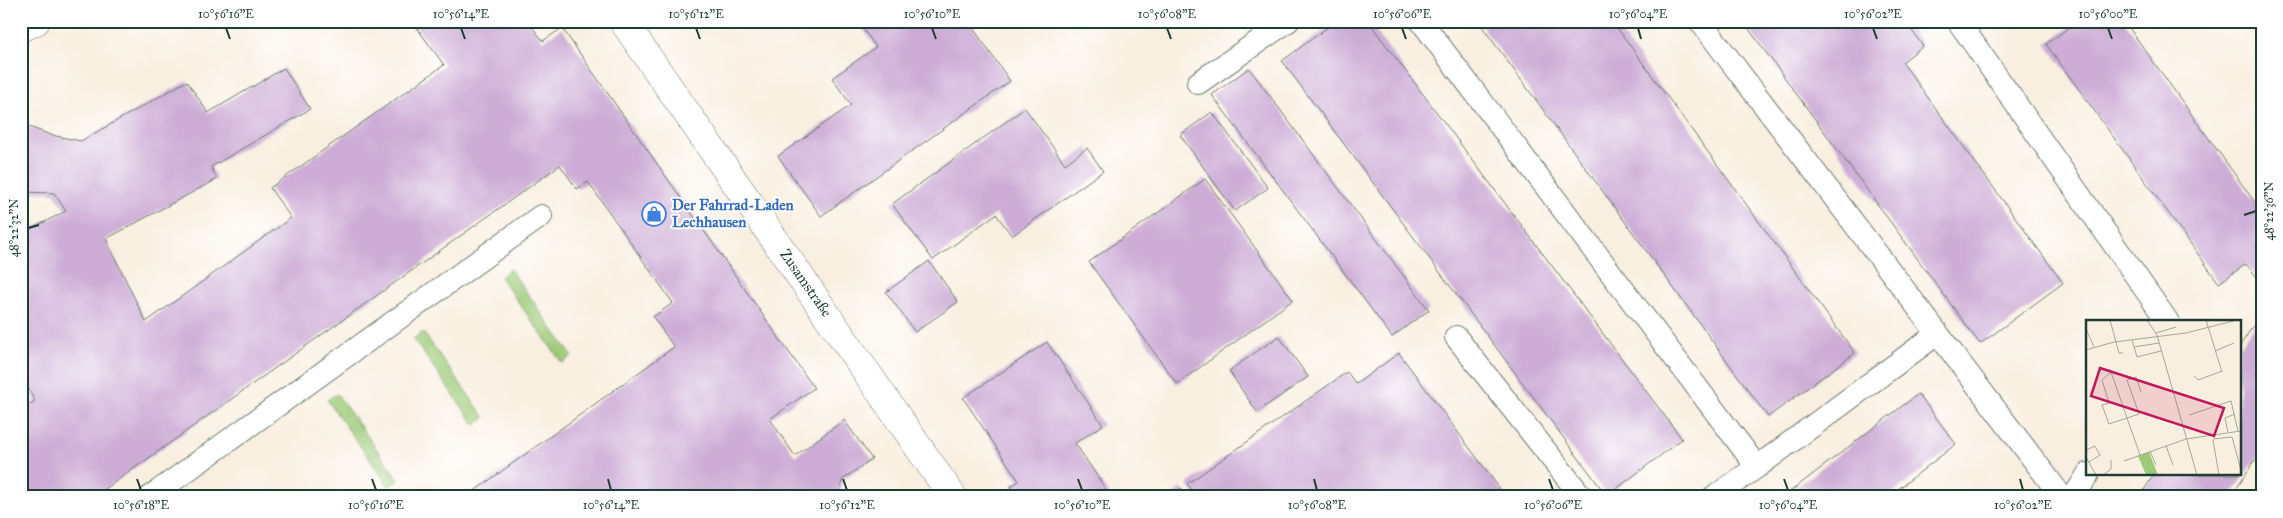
<svg xmlns="http://www.w3.org/2000/svg" width="2283" height="518" font-family="'IM FELL Great Primer',serif">
  <rect width="100%" height="100%" fill="#fff"/>
  <filter id="ink" filterUnits="userSpaceOnUse"><feTurbulence type="fractalNoise" baseFrequency=".02" numOctaves="2"/><feDisplacementMap in="SourceGraphic" scale="10" xChannelSelector="R" yChannelSelector="G"/><feConvolveMatrix kernelMatrix="1 2 1 2 8 2 1 2 1" color-interpolation-filters="sRGB"/></filter>
  <filter id="wash" filterUnits="userSpaceOnUse"><feTurbulence type="fractalNoise" baseFrequency=".0096" numOctaves="4" result="noise"/><feDisplacementMap in="SourceGraphic" scale="20" xChannelSelector="R" yChannelSelector="G"/><feGaussianBlur stdDeviation="1.12" result="paint"/><feColorMatrix in="noise" values="0 0 0 0 0 0 0 0 0 0 0 0 0 0 0 0 0 1.4 0 .05"/><feComposite in="paint" operator="in"/></filter>
  <g filter="url(#wash)">
    <rect width="100%" height="100%" fill="#f9efe0"/>
    <path fill="#9dca78" stroke="#5e8456" d="M510,269L572,356L562,363L500,277Z
      M423,332L485,418L475,425L413,339Z
      M337,394L399,480L389,486L327,400Z"/>
    <g id="blocks">
      <path fill="#cdadd6" d="M412,21H528L543,41L562,28L814,388L770,419L795,456L844,420L872,459L842,480L839,497H466L674,347L653,317L673,303L588,182L577,189L560,165L94,497H21V410L35,401L21,375V234L66,211L54,193L21,192V124L51,135L81,141L187,81L208,113L284,68L310,109L211,167L217,179L106,239L146,322L291,218L270,188L444,65Z
        M865,21H968L1010,81L821,216L778,156L851,105L832,78L876,47L860,25Z
        M1336,21H1368L1682,439L1607,496L1282,61Z
        M1478,21H1612L1855,353L1768,417Z
        M1743,21H1905L1923,46L1902,62L2063,283L1980,344Z
        M2078,21H2124L2262,212V283L2246,264L2219,283L2046,44Z
        M1249,68L1429,310L1392,337L1212,95Z
        M1025,108L1065,164L1087,148L1103,171L1012,236L996,214L933,260L892,204Z
        M1212,112L1268,188L1235,211L1180,135Z
        M1205,179L1293,300L1177,384L1089,262Z
        M929,261L958,302L915,332L886,292Z
        M2262,313V450L2230,497H2154L2144,490L2154,474H2239V347Z
        M1279,336L1308,377L1257,412L1229,371Z
        M1047,342L1103,425L1075,443L1111,497H1018L1011,486L1019,481L963,398Z
        M1399,353L1506,497H1197L1187,484L1347,372L1356,384Z
        M1918,394L1956,444L1888,497H1783Z
        M1181,488L1188,497H1169Z"/>
    </g>
  </g>
  <g filter="url(#ink)">
    <use href="#blocks" fill-opacity="0" stroke="#6b7b70" stroke-width="1"/>
    <g fill="none" stroke-linecap="round" stroke-linejoin="round">
      <g stroke="#6b7b70" stroke-width="24">
        <path id="service" d="M1421,21L1757,467L1714,497
          M1700,21L2062,497
          M1958,21L2168,322
          M1198,83L1288,21
          M1456,337L1582,497
          M1757,467L1937,334
          M150,497L541,216
          M2074,497L2088,474"/>
      </g>
      <g stroke="#6b7b70" stroke-width="29">
        <path id="minor" d="M623,21L953,497
          M21,28L36,21"/>
      </g>
      <use href="#service" stroke="#fff" stroke-width="22"/>
      <use href="#minor" stroke="#fff" stroke-width="28"/>
    </g>
  </g>
  <path fill="none" stroke="#1f3d34" stroke-width="2" d="M226,28L230,39M461,28L465,39M696,28L700,39M932,28L936,39M1167,28L1171,39M1402,28L1406,39M1638,28L1641,39M1873,28L1877,39M2108,28L2112,39M2244,215L2256,211M28,228L39,225M137,479L141,490M372,479L376,490M608,479L611,490M843,479L847,490M1078,479L1082,490M1314,479L1317,490M1549,479L1553,490M1784,479L1788,490M2020,479L2023,490"/>
  <defs>
    <g id="shop-ring" transform="scale(1.25)"><circle r="9.5" fill="#fff" stroke="#3f7fe0" stroke-width="1.5"/><path d="M-5-2.5h2.3a2.7 3.5 0 0 1 5.4 0H5L5.5 6h-11ZM-1.5-2.5h3a1.5 2.3 0 0 0-3 0Z" fill="#3f7fe0"/></g>
  </defs>
  <g fill-rule="evenodd">
    <use href="#shop-ring" x="654" y="214"/>
  </g>
  <g text-anchor="middle" stroke-width="4" stroke-linejoin="round" paint-order="stroke">
    <g font-size="15" font-weight="bold" fill="#366cbe" stroke="#fff" text-anchor="start">
      <text x="672" y="210">Der Fahrrad-Laden<tspan x="672" dy="17">Lechhausen</tspan></text>
    </g>
    <g font-size="15" fill="#1f3d34" stroke="#fff">
      <text transform="translate(806 283) rotate(55)" y="5">Zusamstraße</text>
    </g>
  </g>
  <g transform="translate(2086 320)">
    <rect width="155" height="155" fill="#f9efe0"/>
    <path d="M63,132L72,155H60L52,136Z" fill="#9dca78"/>
    <path fill="none" stroke="#a2a89b" stroke-width="1" d="M24,0L33,33H37M61,0L71,15L111,155M120,0L136,52M0,9L8,27M70,13L90,7M46,20L51,37L75,31M48,27L73,23M0,30L28,22L100,13L151,0M129,31L148,23M24,49L41,98L53,94L41,60L50,57L55,72M25,52L16,60L23,83L16,85L23,104L41,98L54,135M108,56L112,60L136,51M103,95L145,81L152,111M142,112L139,98L149,94M146,117L155,150M127,119L146,117M127,120L133,155M80,126L87,145M0,130L9,126L14,135L3,142M64,131L70,145M0,137L10,155M38,141L100,119L155,111M17,155L25,149V140"/>
    <path fill="#c2185b" fill-opacity="0.15" stroke="#c2185b" stroke-width="2.5" d="M14,48L138,88L128,116L5,76Z"/>
    <rect width="155" height="155" fill="none" stroke="#1f3d34" stroke-width="2.5"/>
  </g>
  <rect width="2283" height="518" fill="none" stroke="#fff" stroke-width="55"/>
  <rect x="28" y="28" width="2228" height="462" fill="none" stroke="#1f3d34" stroke-width="2"/>
  <g font-size="12" text-anchor="middle" fill="#1f3d34">
    <text x="226" y="18">10°56'16"E</text>
    <text x="461" y="18">10°56'14"E</text>
    <text x="696" y="18">10°56'12"E</text>
    <text x="932" y="18">10°56'10"E</text>
    <text x="1167" y="18">10°56'08"E</text>
    <text x="1402" y="18">10°56'06"E</text>
    <text x="1638" y="18">10°56'04"E</text>
    <text x="1873" y="18">10°56'02"E</text>
    <text x="2108" y="18">10°56'00"E</text>
    <text transform="translate(2269 211) rotate(-90)" y="4">48°22'36"N</text>
    <text transform="translate(14 228) rotate(-90)" y="4">48°22'32"N</text>
    <text x="141" y="509">10°56'18"E</text>
    <text x="376" y="509">10°56'16"E</text>
    <text x="611" y="509">10°56'14"E</text>
    <text x="847" y="509">10°56'12"E</text>
    <text x="1082" y="509">10°56'10"E</text>
    <text x="1317" y="509">10°56'08"E</text>
    <text x="1553" y="509">10°56'06"E</text>
    <text x="1788" y="509">10°56'04"E</text>
    <text x="2023" y="509">10°56'02"E</text>
  </g>
</svg>
